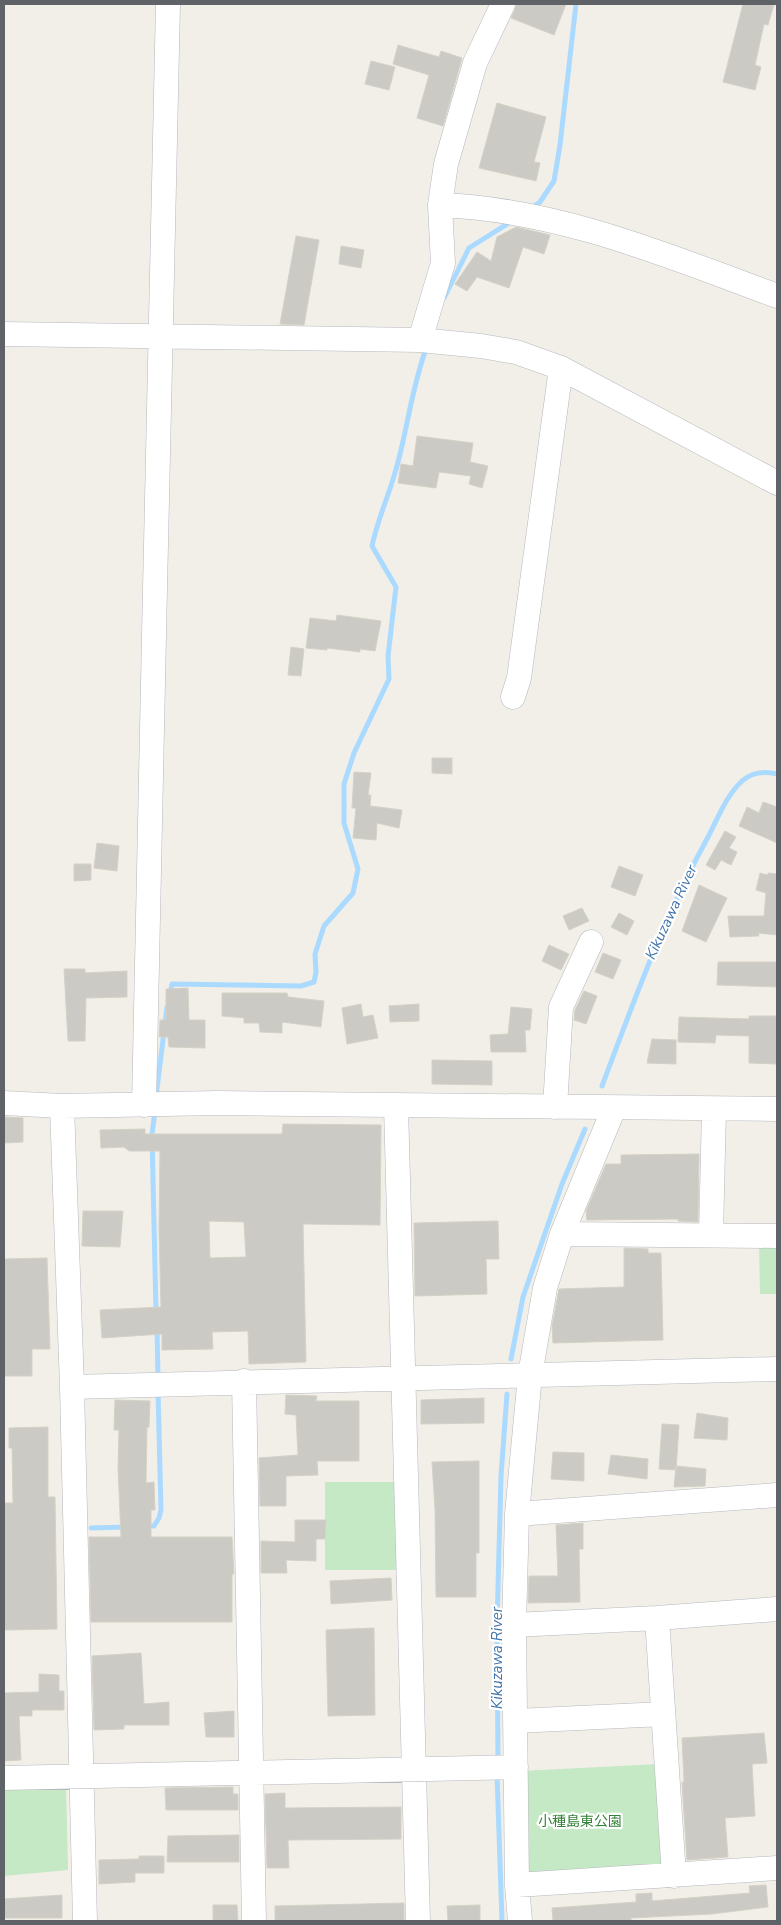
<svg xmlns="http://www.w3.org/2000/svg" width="781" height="1925" font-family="'Nunito Sans','Noto Sans JP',sans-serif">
  <rect width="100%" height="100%" fill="#f1efe8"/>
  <path fill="#c5e8c5" d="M759,1243H777V1294H760Z
    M325,1482H397L401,1570H325Z
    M659,1764L667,1859L658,1869L536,1877L525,1872L522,1771Z
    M4,1783L66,1786L68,1870L4,1876Z"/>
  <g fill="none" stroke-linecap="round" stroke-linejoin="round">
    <path stroke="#aadaff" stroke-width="5" d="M531,208L540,202L554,181L560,145L576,4
      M444,298L469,248L512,221
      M170,993L172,984L301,986L314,982L316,972L315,954L324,926L353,893L358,869L344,823V784L354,753L389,679L388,656L396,587L372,546C378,517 391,491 398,462C408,424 413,383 427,346
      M602,1086C634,1001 664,917 708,837C718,818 726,796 742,781C752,772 764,771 777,774
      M156,1097L167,1007
      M155,1111L152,1134L156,1312
      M157,1328L158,1380
      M511,1359L523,1297L562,1184L585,1129
      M144,1526H154L159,1518L161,1510L158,1391
      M91,1528L126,1527
      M498,1761L497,1624L501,1476L507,1394
      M497,1774L502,1921"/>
  </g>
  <path fill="#cccac5" stroke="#d6d1c6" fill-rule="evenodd" d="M517,4H566L554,35L511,18Z
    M743,4H774L768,25L764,24L755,65L761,67L755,90L723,82Z
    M398,45L439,57L441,51L462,58L443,126L417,118L429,75L393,64Z
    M371,61L395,67L389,90L365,84Z
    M497,103L546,117L534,162L540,163L536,181L479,168Z
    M516,227L550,235L544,254L523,247L509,288L477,277L467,291L455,284L477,252L491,261L497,237Z
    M296,236L319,240L304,325L280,324Z
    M341,246L364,250L361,268L339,264Z
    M417,436L473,443L470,462L488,466L482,488L469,484L471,476L439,472L436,488L398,483L401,464L413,466Z
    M337,615L381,621L375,651L360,649V652L327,648V650L306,648L310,618L336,621Z
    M291,647L304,649L301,676L288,675Z
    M432,758H452V774L432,773Z
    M354,772L371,773L368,795H371L370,806L402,810L399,828L377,823L376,840L353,838L356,808H352Z
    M763,802L777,807V843L739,826L747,807L759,813Z
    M725,831L736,837L729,848L737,852L731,865L721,860L715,870L706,865Z
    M97,843L119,846L117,871L94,868Z
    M74,864H91V880L74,881Z
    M619,866L643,875L635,896L611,887Z
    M760,873L768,875V873L777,874V935L758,933L759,936L730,937L728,916H764L766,893L756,890Z
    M699,885L727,898L706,942L682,931Z
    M582,908L589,921L569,930L563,916Z
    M619,913L634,921L627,935L611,927Z
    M549,945L569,954L561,970L542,961Z
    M603,953L621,960L613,979L595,972Z
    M718,962H777V987L717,985Z
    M64,969H85V973L127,971V997L86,998L85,1041H68Z
    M188,988L189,1020H205V1048L169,1047L168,1037H159L160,1020H166V989Z
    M584,991L597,996L586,1024L574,1020L575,1010Z
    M222,993H287L288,997L324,1001L321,1027L282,1022V1033L260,1032L259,1023H244V1018L222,1016Z
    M361,1004L363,1017L373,1015L378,1038L347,1044L342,1008Z
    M419,1004V1021L390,1022L389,1006Z
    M511,1007L532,1009L530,1030H525L526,1052H491L490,1035L508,1034Z
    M749,1016H777V1064L749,1063V1036L716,1035L715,1043L678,1042L679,1017L749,1019Z
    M652,1039L676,1040V1064L647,1063Z
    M432,1060L492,1061V1085L432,1084Z
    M4,1117L23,1118V1142L4,1143Z
    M283,1124L381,1125L380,1225L303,1224L306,1362L249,1364L248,1331L212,1332L213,1349L162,1350V1334L102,1338L100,1310L161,1307L159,1230L160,1151H129L124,1147L101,1148L100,1130L145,1129V1134H282ZM209,1221L244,1222L246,1257L210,1258Z
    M699,1154L698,1222L678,1221V1219L587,1220L586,1211L606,1164H621V1155Z
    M83,1211H123L120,1247L82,1246Z
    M498,1221L499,1259H486L487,1294L415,1296L414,1223Z
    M624,1248L648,1249V1253H661L663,1340L553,1343L552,1326L559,1289L624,1287Z
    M47,1258L50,1349H32V1376H4V1259Z
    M286,1395L317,1396L316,1401H359V1461H317L318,1475L286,1476V1506H260L259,1458L298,1455L296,1415L285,1414Z
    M484,1398V1423L421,1424V1400Z
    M115,1400L150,1401L149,1427H147L146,1483L154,1482L155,1510H151V1537H232L234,1574H232V1622H91L89,1537H121L118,1468L119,1430H114Z
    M697,1413L728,1418L727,1440L694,1438Z
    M662,1424L679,1425L676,1470L659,1469Z
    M48,1427V1497H55L57,1629L4,1630V1503H13L12,1448H9V1428Z
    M553,1452L584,1453V1481L551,1479Z
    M611,1455L648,1459L647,1479L608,1474Z
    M479,1461V1553H476V1597H436L435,1509L432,1462Z
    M676,1466L706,1469L705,1486L674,1487Z
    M295,1520H326L325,1539H316V1561L286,1560L287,1573H261V1541L295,1542Z
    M583,1523V1549H579L580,1602L528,1603L529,1576H558L556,1525Z
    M391,1578L392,1600L331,1604L330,1581Z
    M374,1628L375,1715L328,1716L326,1630Z
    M141,1653L144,1704L169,1702V1725H124V1729L94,1730L92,1656Z
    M39,1674L59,1675V1691H64V1710H32V1716H19L21,1760L4,1761V1693L39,1692Z
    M234,1711V1737H206L204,1713Z
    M764,1733L767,1763L752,1764L755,1816L725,1818L728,1857L687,1860L682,1782H684L682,1738Z
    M233,1787V1794H238V1810H166L165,1788Z
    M285,1793V1808L401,1807V1839L288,1840L289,1868H267L265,1794Z
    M239,1835V1862H167L168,1836Z
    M139,1856H164V1873H135V1882L99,1884V1860L139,1859Z
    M766,1885L768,1907L712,1914L631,1918V1921H553L552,1908L636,1902V1894L652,1893V1901L750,1893L749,1886Z
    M62,1895V1918H4V1899Z
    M404,1903V1921H275V1906Z
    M213,1905H237L238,1921H213Z
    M480,1905V1921H448L447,1906Z"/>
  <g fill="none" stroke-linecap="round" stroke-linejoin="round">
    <g stroke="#b5b8bc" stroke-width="25">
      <path id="minor" d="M440,205C557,209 669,256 777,296
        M4,334L420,340L481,346L516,352L561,368L777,483
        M420,340L443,263L440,205L446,164L475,63L503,4
        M513,697L519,678L561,368
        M4,1103L62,1106L217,1103L777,1109
        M144,1105C153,738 158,371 168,4
        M62,1106L72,1387L85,1921
        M396,1106L418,1921
        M555,1107L561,1007L591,942
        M562,1234L777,1236
        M711,1235L714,1109
        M244,1381L254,1921
        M72,1387L777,1369
        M517,1514L777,1495
        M657,1618L674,1876
        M514,1625L657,1618L777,1609
        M516,1721L663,1714
        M4,1778L516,1767
        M517,1885L777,1868
        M520,1921L517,1885L514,1625L517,1514L530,1375L545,1288L562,1234L614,1108"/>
    </g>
    <use href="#minor" stroke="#fff" stroke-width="24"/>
  </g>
  <g text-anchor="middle" stroke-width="4.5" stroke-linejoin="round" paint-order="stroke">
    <g font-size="14" fill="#348238" stroke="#fff">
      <text x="580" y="1826">小種島東公園</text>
    </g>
    <g font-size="15" font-style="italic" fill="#4174aa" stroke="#fff">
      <text transform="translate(671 912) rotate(-65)" y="5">Kikuzawa River</text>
      <text transform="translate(497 1658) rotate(-90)" y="5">Kikuzawa River</text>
    </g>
  </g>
  <rect width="781" height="1925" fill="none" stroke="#5f6368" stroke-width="10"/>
</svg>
